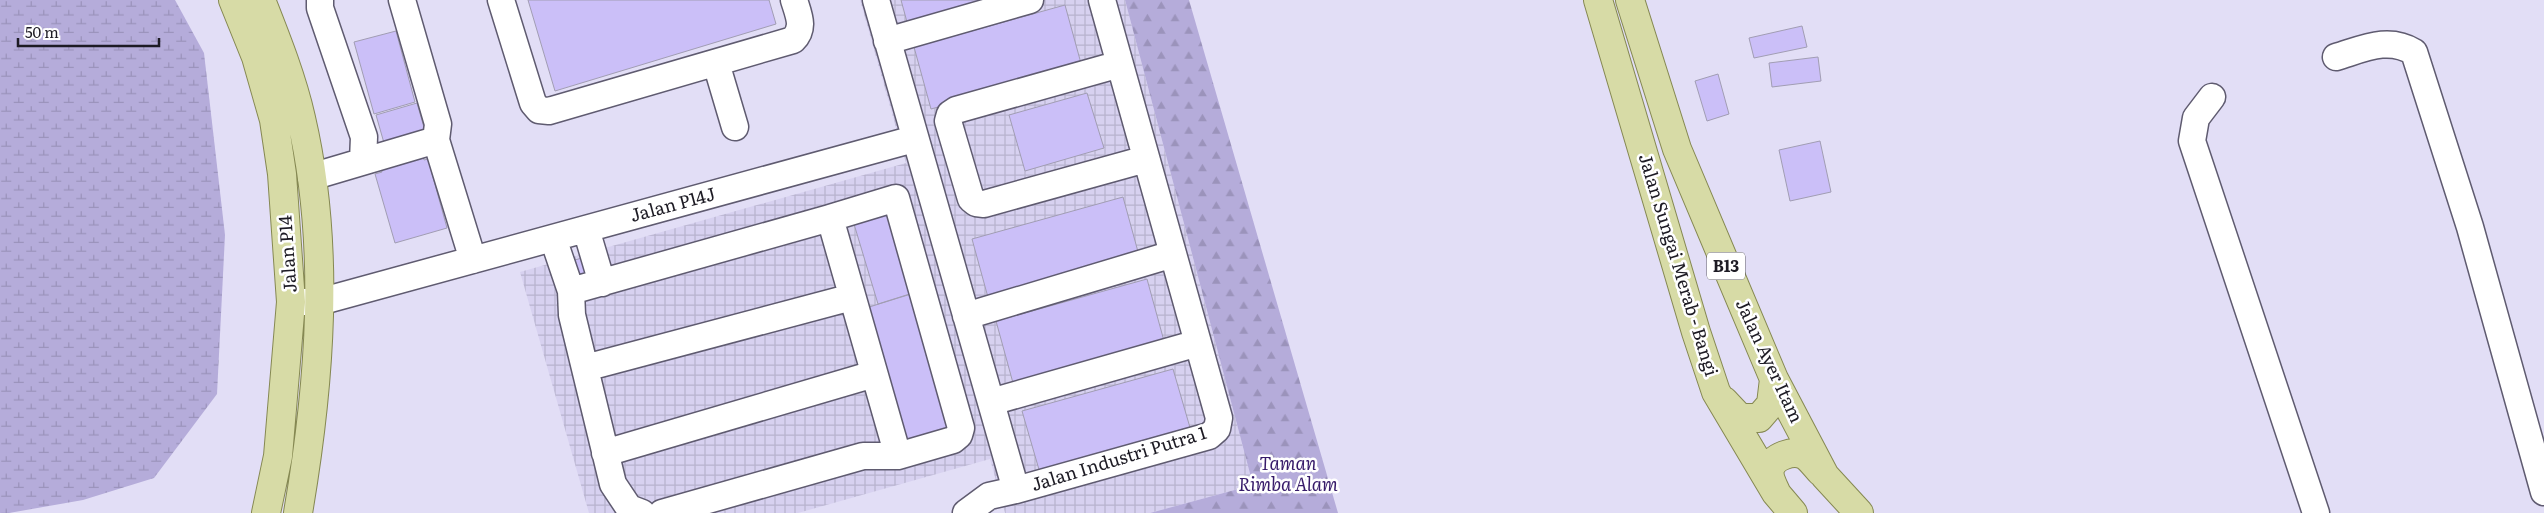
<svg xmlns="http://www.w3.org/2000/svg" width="2544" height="513" font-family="Literata,serif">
  <defs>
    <pattern id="industrial-grid" width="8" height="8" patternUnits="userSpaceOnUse" patternTransform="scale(1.25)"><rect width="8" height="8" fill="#d7d1f0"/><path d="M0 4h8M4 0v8" fill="none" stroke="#b8b3ce"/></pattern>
    <pattern id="forest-firs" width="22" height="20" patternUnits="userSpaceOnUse" patternTransform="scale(1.25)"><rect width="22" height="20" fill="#b5acda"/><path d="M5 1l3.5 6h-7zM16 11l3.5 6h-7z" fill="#9b93bb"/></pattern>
    <pattern id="wetland-marsh" width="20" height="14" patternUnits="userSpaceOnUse" patternTransform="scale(1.25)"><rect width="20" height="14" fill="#b5acda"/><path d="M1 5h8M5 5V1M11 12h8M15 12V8" fill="none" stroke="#9b93bb"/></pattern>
  </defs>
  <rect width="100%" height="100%" fill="#e2def6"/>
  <path fill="url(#industrial-grid)" d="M860,0H1125L1253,485L1150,513H1005L990,459L798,513H589L520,272L906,163Z"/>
  <path fill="url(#forest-firs)" d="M1125,0H1189L1338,513H1150L1253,485Z"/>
  <path fill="url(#wetland-marsh)" d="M0,0H175L204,53L225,235L217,394L154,478L83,500L9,513H0Z"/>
  <path fill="#cbbff8" stroke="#a19db3" d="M528,0H769L776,24L555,91Z
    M901,0H985L907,22Z
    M1065,5L1082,67L931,109L914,47Z
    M1802,26L1807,47L1754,58L1749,38Z
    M396,31L415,102L374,114L354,42Z
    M1818,57L1821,81L1772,87L1769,63Z
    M1718,74L1729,114L1707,121L1695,81Z
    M1087,93L1104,148L1025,171L1009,115Z
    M417,103L427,138L386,150L376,115Z
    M419,141L424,160L428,159L447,228L395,243L375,174L382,172L377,153Z
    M1820,141L1831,192L1790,201L1779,150Z
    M1123,197L1140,259L989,301L972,239Z
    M893,213L916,292L878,304L854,224Z
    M582,258L587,278L562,285L557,265Z
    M1147,279L1164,341L1013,383L996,321Z
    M911,294L952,435L907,449L866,308Z
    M1173,369L1191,431L1040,473L1022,411Z"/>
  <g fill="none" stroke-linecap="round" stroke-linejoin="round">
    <g stroke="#5f5b70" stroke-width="29">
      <path id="minor" d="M320,0V8L364,137L363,161
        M501,0L533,103L539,110L549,111L793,40C805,28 799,16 794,0
        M876,0L1016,490L1209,436L1217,429L1219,418L1102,0
        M887,41L1030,0
        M2336,57C2363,49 2388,36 2414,52L2470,227L2544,492
        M716,63L735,127
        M1120,64L956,110L950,114L948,121L971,199L976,203L984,204L1146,159
        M2212,97L2196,118L2192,141L2316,513
        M436,140L473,260
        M311,177L436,140L438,124L402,0
        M586,229L602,283
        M553,238L571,291
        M297,302H319L914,139
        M966,316L1173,254
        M585,368L852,297
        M991,402L1198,343
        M605,453L874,374
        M642,513L629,508L613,484L572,315L571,291L830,218L898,456
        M662,513L863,456H898L953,440L959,435L961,428L896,198L830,218
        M966,513L989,496L1016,490"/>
    </g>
    <g stroke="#858852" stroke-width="30">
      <path id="major" d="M233,0L256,57L274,120L282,174L291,302L278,456L266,513
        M261,0C276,38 292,78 301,118C331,247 320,384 298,513
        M1598,0L1696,332L1716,392L1776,493L1793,513
        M1630,0L1677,149L1774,379L1825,476L1859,513
        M1724,401L1740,418H1759L1771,404L1774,379
        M1776,492C1773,485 1768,477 1770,469C1773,456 1793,450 1804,455C1810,458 1816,467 1821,472"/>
    </g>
    <use href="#minor" stroke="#fff" stroke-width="26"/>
    <use href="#major" stroke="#d7dba6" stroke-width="28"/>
  </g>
  <g text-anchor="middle" stroke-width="5" stroke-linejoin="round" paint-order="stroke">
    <rect fill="#fff" stroke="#615f66" stroke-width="1" x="1707" y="252.5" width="38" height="27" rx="4"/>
    <g font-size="16" font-weight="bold" fill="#1d1b24">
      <text x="1726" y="272">B13</text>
    </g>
    <g font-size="18" fill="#1d1b24" stroke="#fff">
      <text transform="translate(673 205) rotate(-15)" y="6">Jalan P14J</text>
      <text transform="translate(288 254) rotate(-94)" y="6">Jalan P14</text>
      <text transform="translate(1678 265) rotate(73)" y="6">Jalan Sungai Merab - Bangi</text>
      <text transform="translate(1769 361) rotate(65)" y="6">Jalan Ayer Itam</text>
      <text transform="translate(1119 459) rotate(-17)" y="6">Jalan Industri Putra 1</text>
    </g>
    <g font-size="18" font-style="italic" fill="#361a69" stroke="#fff">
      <text x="1288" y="470">Taman<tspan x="1288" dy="21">Rimba Alam</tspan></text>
    </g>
  </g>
  <path d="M18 38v8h141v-8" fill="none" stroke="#1d1b24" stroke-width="2.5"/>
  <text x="25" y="38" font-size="15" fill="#1d1b24" stroke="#ffffff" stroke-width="4" paint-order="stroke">50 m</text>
</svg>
